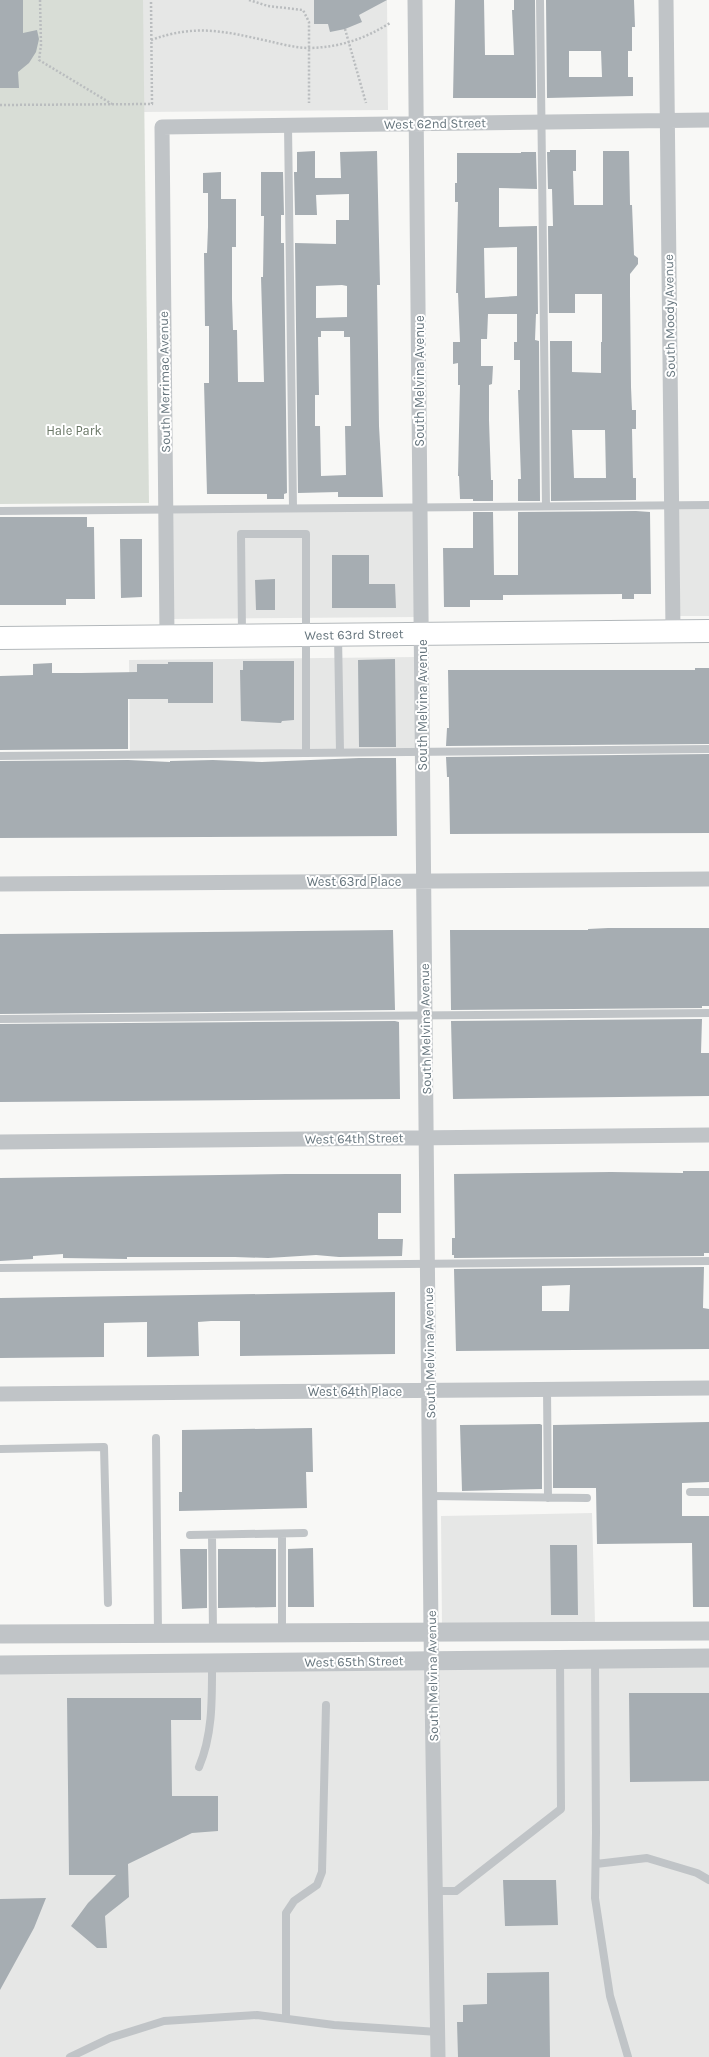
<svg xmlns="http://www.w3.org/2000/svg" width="709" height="2057" font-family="Karla,sans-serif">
  <rect width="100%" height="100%" fill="#f8f8f6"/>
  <path fill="#e6e7e6" d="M143,0H387L388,110L143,112Z
    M675,508H709V616H676Z
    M416,509L417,617L170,619L168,512Z
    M416,657L418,753H130L129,660Z
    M592,1513L595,1623L442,1626L441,1516Z
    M709,1664V2057H0V1673Z"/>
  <path fill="#d8ddd6" d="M0,0H143L149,503L0,504Z"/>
  <path fill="#a6adb2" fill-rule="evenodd" d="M0,0H23V33L37,30L39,39L36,52L29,63L18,72L19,88H0Z
    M314,0H387L359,15L362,22L345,29L330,32L328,24H314Z
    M455,0H484L485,55H514L512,10H514V0H535L536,98H453Z
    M546,0H634L635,27H632V51H628V77H633V96L547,98ZM569,51H601L602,77H569Z
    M550,150H576V171H573L574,205H603V151H629L630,205H632L634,255L638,258V264L630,274V294L631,387L632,410H636V429H632L633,478H636V500L551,501L550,341H572V372L601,373V342H602V294H575V313H549L548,226H553L552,189H548L547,152H550ZM572,430H605L606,478H574Z
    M315,151V178H341L340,152L377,151L380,285H377L379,426L383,497H338V492L298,493L295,243L336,244V220H349V194L316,195L317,215H295L294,172H297V152ZM342,285L347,286V317L316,318V286ZM321,331H344V337H350L351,426H345L346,475L321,476L320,426H315V395H319L318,337H321Z
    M521,152H536L537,189L499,188V227L537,226L538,314H536L535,340L539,341L540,501H518V479H521L518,390H520V360H514V342H517V314H488L487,339H481V366H493L492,384L489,385V420L491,480H493V501H473V499H460L459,476H458L460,385H458V363L453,364V342H460L458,293H456L458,202H455V183H457V153H521ZM517,247V296L485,298L484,248Z
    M221,172V199H236V247H232V299L233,330H237L238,382H264L261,277H263L264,216H261V172H283L284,215H281V243H284L287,493L284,494V499H267V494H207L204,383H209V326H205L204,253H207L208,227V193H203V173Z
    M636,511L650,512L651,594H634V599H622V594L503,595V600H470V607H444L443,548H473V512H493L494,575H518V512Z
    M0,517H87V527H94L95,599H66V605H0Z
    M120,539H142V597L121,598Z
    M332,555H369V584H395L396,608H332Z
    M275,579V610H256L255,580Z
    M395,659L396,747H359L358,660Z
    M243,661H294V720L282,721L281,723L241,721L240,670H243Z
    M168,662H213V703H168V699H128V749L0,750V676L33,675V664L52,663V673H81L137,672V664H168Z
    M695,668H709V744L446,746L447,728H449L448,670H695Z
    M709,754V833L450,834L449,777H447L446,757Z
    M359,758H396L397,836L0,838V761L128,760L170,762V761L213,760L262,762Z
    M608,928H709V1006H702V1008L451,1010L450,930H588V929Z
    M393,930L395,1010L0,1014V934Z
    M702,1019L701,1053H709V1096L453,1099L451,1021Z
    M395,1021L399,1022L400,1099L0,1102V1024Z
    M683,1171H709V1253H704V1256L454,1258V1255H452V1238H455L454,1174L611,1172L683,1173Z
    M286,1174H401V1213H378V1239H403L402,1256L339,1257L316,1255L268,1258L235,1257H127V1259L63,1258V1254L33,1256V1259L0,1261V1178Z
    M704,1267L703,1308L709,1309V1349L456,1351L454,1269ZM570,1285L569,1311H542V1286Z
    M395,1292V1354L240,1356V1321H211L198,1322L199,1356L147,1357V1322L104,1323V1357L0,1358V1298Z
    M709,1422V1482L682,1483V1516H709V1607H693L692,1543L597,1544L596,1488H553V1425Z
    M540,1424L542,1425V1489L462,1491L460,1425Z
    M312,1428L313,1472H306L307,1508L179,1511V1492H182V1430Z
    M550,1545H577L578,1615H551Z
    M313,1548L314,1607H288V1549Z
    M180,1549H207V1608L182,1609Z
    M218,1549H276V1607L218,1608Z
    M629,1693H709V1781L630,1782Z
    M67,1698H201V1720H171L172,1796H218V1831L192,1833L128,1864L129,1897L105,1916L107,1948H97L71,1926L88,1903L116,1875H69Z
    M503,1880H556L558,1925L505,1926Z
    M46,1898L34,1928L0,1990V1899Z
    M549,1972L550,2057H458L457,2022H463V2005L487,2004V1973Z"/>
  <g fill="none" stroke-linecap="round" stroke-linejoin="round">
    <g stroke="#b3b8bb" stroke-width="24">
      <path id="secondary" d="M0,638L709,631"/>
    </g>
    <path stroke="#babdbf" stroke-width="2.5" stroke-dasharray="2 2" stroke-linecap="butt" d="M40,0L41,45L39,60L112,104
      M249,0L268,6L303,10L309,22V103
      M345,29L366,103
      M151,40C196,24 223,31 268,41C281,44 296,48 310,48C341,47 364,39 390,23
      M0,105L152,104L151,0"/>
    <path stroke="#c0c4c7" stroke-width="8" d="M540,0L546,506
      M288,125L293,508
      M0,511L709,505
      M242,634L241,534H306V753
      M338,635L340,752
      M0,756L709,749
      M0,1019L709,1013
      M0,1268L709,1261
      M547,1389L548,1498
      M156,1438L158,1633
      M0,1449L104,1447L108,1603
      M690,1492H709
      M430,1496L587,1498
      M282,1534V1633
      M190,1535L304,1533
      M212,1535L213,1633
      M595,1659L596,1833L595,1898L610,1996L628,2057
      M199,1767C213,1734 212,1698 212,1662
      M596,1864L647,1858L697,1873L709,1880
      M435,1891H456L561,1809L560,1659
      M286,2018V1913L294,1901L317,1885L322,1872L326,1705
      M70,2057L110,2038L164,2021L257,2015L334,2025L438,2032"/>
    <path stroke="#c0c4c7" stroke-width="15" d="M415,0L431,1632L438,2057
      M666,0L673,631
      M167,636L162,127L709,120
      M0,884L709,879
      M0,1142L709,1135
      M0,1394L709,1388"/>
    <path stroke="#c0c4c7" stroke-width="19" d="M0,1634L709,1631
      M0,1665L709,1658"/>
    <use href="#secondary" stroke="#fff" stroke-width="22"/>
  </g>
  <g text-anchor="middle" stroke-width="4" stroke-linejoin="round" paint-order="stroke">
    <g font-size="13" fill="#66757d" stroke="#fff">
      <text transform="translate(435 123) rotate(-1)" y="5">West 62nd Street</text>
      <text transform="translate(669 316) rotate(-91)" y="5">South Moody Avenue</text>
      <text transform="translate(419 381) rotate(-90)" y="5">South Melvina Avenue</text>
      <text transform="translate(164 382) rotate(-91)" y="5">South Merrimac Avenue</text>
      <text transform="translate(354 634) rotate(-1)" y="5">West 63rd Street</text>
      <text transform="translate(422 705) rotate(-90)" y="5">South Melvina Avenue</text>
      <text x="354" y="886">West 63rd Place</text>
      <text transform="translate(425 1029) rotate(-91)" y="5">South Melvina Avenue</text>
      <text transform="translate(354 1138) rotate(-1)" y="5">West 64th Street</text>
      <text transform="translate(429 1353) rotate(-91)" y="5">South Melvina Avenue</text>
      <text x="355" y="1396">West 64th Place</text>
      <text transform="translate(354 1661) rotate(-1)" y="5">West 65th Street</text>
      <text transform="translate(432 1676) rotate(-91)" y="5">South Melvina Avenue</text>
    </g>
    <g font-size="13" fill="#697665" stroke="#fff">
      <text x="74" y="435">Hale Park</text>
    </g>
  </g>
</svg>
